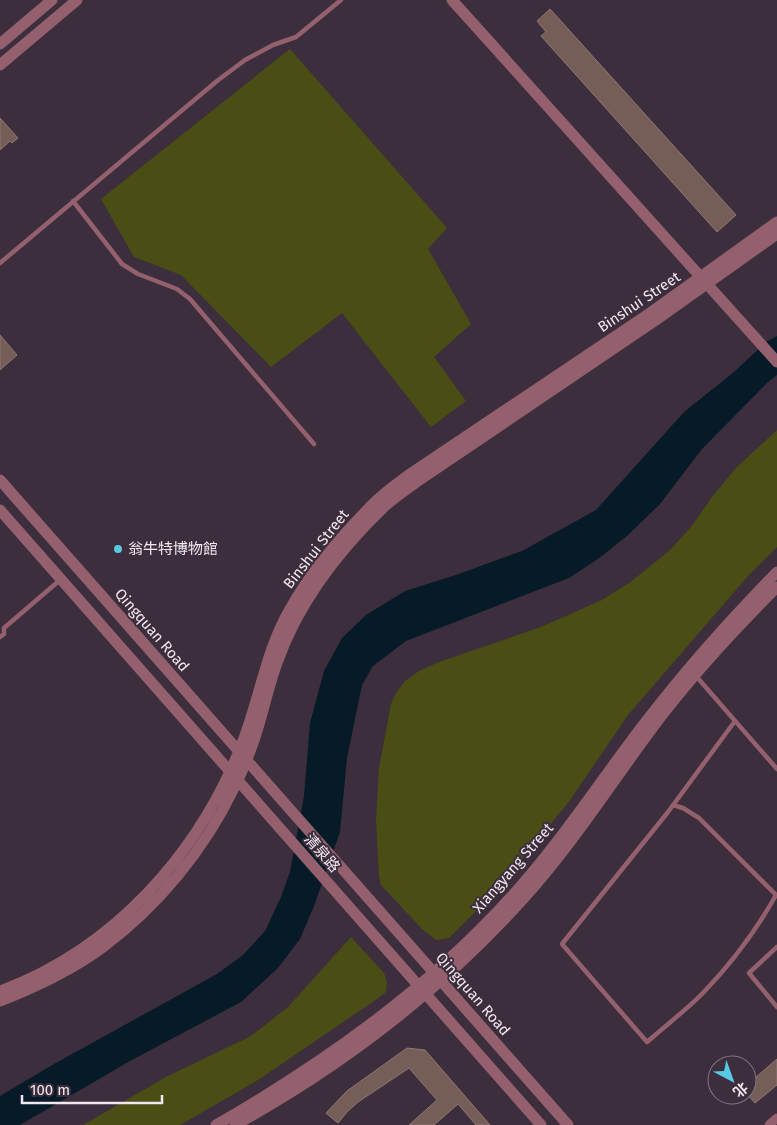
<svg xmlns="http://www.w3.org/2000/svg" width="777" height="1125" font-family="'Fira Sans','Noto Sans SC',sans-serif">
  <rect width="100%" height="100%" fill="#3c2e3d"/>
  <path fill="#4a4e15" d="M290,49L447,228L428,249L471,324L434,357L466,401L431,427L342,313L271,367L181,275L134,257L101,199Z
    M777,430V547L748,576L628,715L568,803L489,898L449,938L436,940L422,929L381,885L379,877L376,820L379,768L391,704L396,693L405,681L419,671L439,662L541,627L602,600L632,581L670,550L691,527L712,497L736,468Z
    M351,937L384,973L387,982L386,992L377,999L258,1080L180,1125H83L166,1077L251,1036L288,1007Z"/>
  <path fill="#061a27" d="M777,336V375L767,383L702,449L660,504L627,536L598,559L569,578L406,641L373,666L362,685L347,758L340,832L314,906L300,939L278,968L241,1002L130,1061L20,1125H0V1096L54,1064L217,974L243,955L265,931L281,897L290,872L304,796L310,723L324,671L342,638L366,615L405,591L456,575L522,551L596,510L684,412L734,372L766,342Z"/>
  <path fill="#755d58" stroke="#907772" d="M550,9L736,215L717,232L541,36L546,32L537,21Z
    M0,118L18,138L12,143L10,141L0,150Z
    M0,335L17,355L0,370Z
    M407,1048L425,1050L490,1125H476L458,1104L434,1125H409L437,1100L409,1068L358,1102L347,1112L338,1123L326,1113L347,1091Z
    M777,1059V1085L755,1103L747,1094V1085Z"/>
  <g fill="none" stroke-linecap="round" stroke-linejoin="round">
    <path stroke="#94606d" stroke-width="4.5" d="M73,201L122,264L138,274L177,289L190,299L314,444
      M0,263L217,81L245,60L273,45L296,37L341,0
      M0,637L4,634V628L60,580
      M696,676L777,769
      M673,805L683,808L699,818L776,895C756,931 731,964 702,994C685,1011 665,1026 647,1042L562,944L668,812L735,721
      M777,947L749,973L777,1007"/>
    <path stroke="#94606d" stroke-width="9" d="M769,1125L777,1118"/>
    <path stroke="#94606d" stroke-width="11" d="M452,0L777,362
      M0,44L52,0
      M0,65L77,0
      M0,480L568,1125
      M0,510L541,1125
      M0,991C114,949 200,853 243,741C260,697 266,650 290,609C312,570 343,534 374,503C385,492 398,483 410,474L650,313L777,222
      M0,1001C36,987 72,970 103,947C158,906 205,849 234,788C241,774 247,760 252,746C262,719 267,690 277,663C298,603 339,550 385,506C395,497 407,489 418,481L656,320L777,234
      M216,1125C324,1063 427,990 512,896C562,841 602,778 648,719C688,667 731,619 777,572
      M235,1125C342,1066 441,990 523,899C575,842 616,775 663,714C698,669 737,627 777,587"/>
  </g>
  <circle fill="#57c9e3" stroke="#3c2e3d" stroke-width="2" cx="118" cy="549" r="5"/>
  <g text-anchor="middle" stroke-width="4" stroke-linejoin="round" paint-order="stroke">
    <g font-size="15" fill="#f0e7f0" stroke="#3c2e3d">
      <text transform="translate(639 302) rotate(-34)" y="5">Binshui Street</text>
      <text transform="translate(316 549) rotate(-52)" y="5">Binshui Street</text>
      <text transform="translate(152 630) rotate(49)" y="5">Qingquan Road</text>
      <text transform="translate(322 853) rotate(49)" y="5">清泉路</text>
      <text transform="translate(513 868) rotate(-49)" y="5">Xiangyang Street</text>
      <text transform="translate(473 994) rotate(49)" y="5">Qingquan Road</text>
    </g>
    <g font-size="15" fill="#f0e7f0" stroke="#3c2e3d" text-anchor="start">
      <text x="128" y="554">翁牛特博物館</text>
    </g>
  </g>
  <g transform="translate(732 1080) rotate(139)"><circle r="24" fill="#3c2e3d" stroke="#847885"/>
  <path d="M0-4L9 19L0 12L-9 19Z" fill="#57c9e3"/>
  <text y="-8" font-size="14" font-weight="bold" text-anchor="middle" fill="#f0e7f0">北</text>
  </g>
  <path d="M22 1095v8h140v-8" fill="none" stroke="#f0e7f0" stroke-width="2.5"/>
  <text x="30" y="1095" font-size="15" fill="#f0e7f0" stroke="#3c2e3d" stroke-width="4" paint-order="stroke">100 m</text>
</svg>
